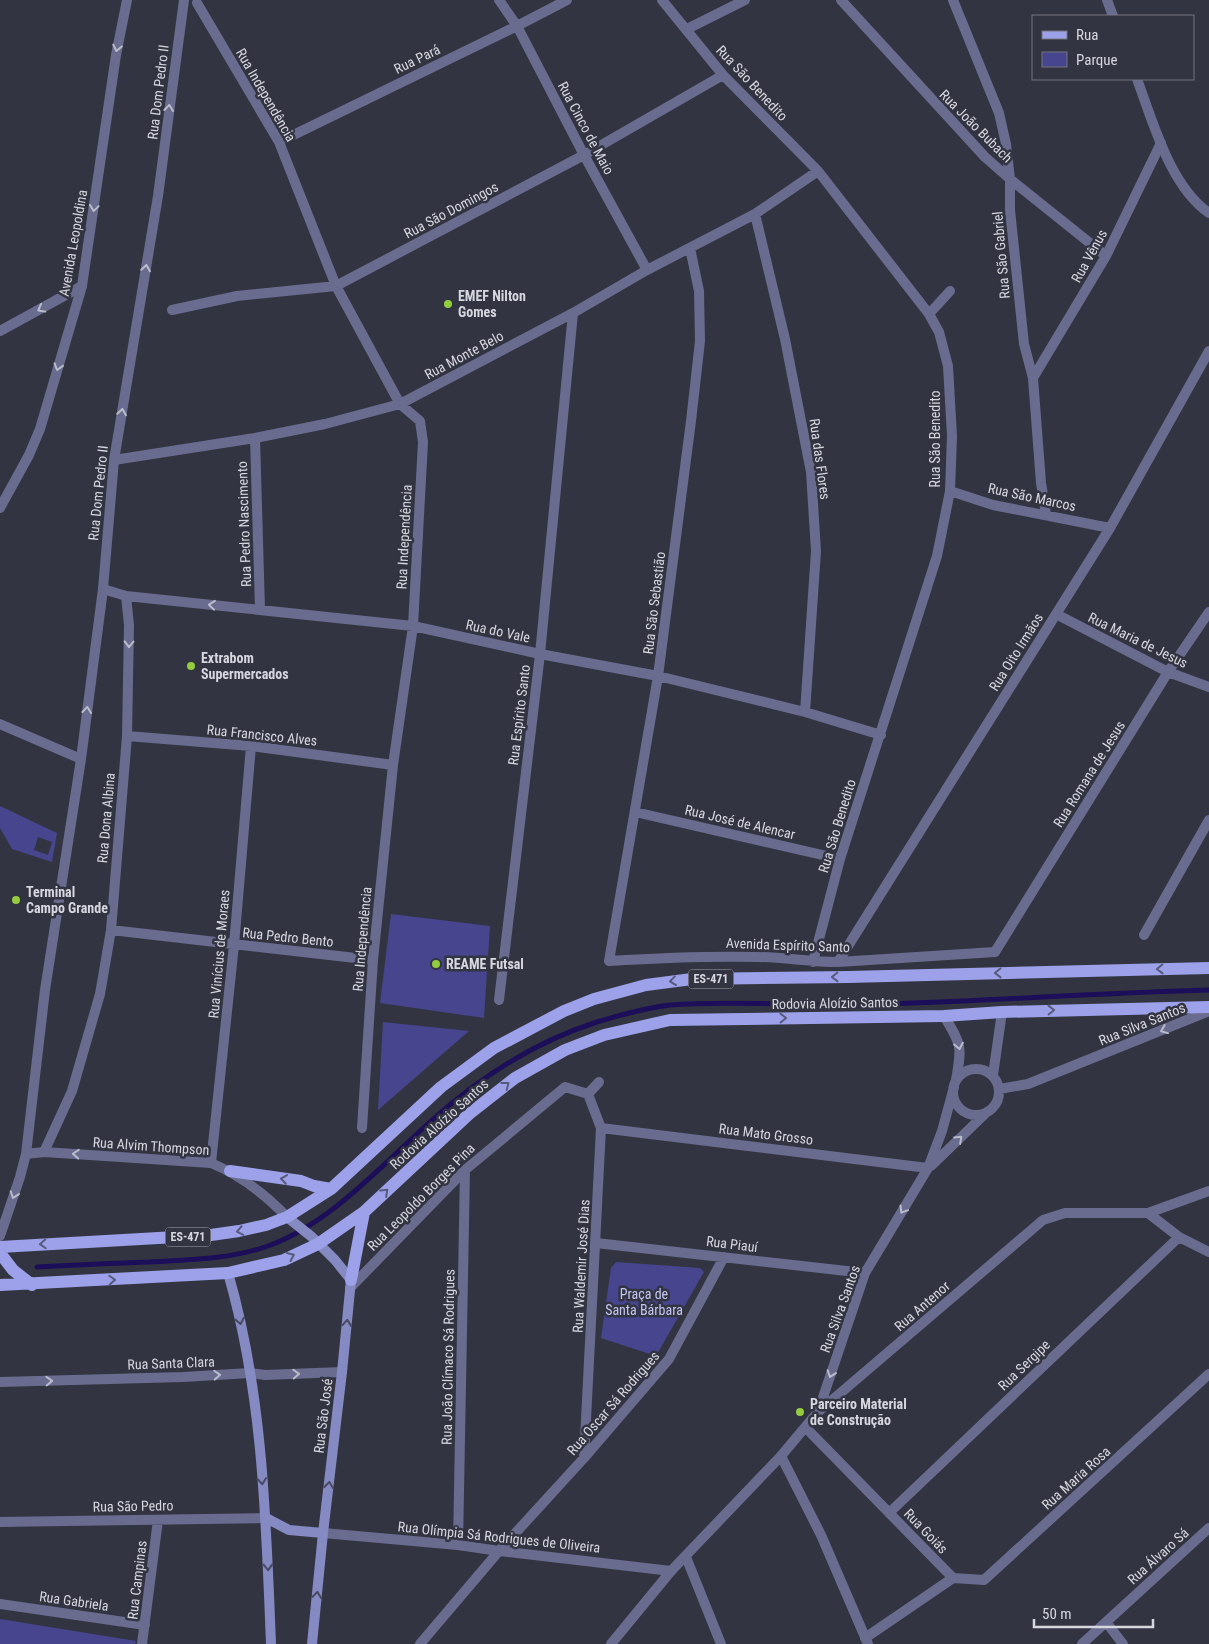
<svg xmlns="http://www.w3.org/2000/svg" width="1209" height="1644" font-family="'Roboto Condensed',sans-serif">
  <rect width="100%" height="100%" fill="#333441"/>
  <path fill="#46458e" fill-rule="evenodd" d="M0,806L57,833L52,862L12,849L0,828ZM38,837L52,842L48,855L34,850Z
    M391,914L490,926L484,1018L380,1003Z
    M383,1022L469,1031L378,1110Z
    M616,1262L700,1268L704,1272L656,1356L601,1338L611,1268Z
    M0,1619L136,1641L135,1644H0Z"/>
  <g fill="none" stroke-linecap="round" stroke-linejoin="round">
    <path stroke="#1c0e58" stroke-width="5" d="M37,1267C75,1265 113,1263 150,1262C189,1260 231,1259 268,1246C331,1223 382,1165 431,1121C480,1077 534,1042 597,1022C620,1015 646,1008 670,1005C732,1000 795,1006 858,1005C975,1002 1092,993 1209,990"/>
    <path stroke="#696c8f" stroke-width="10" d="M499,0L517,26L584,155L647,270
      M662,0L723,75L818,171L929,314L939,332L948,366L952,436L950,491L937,556L840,859L813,962
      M841,0L985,157L1010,179L1106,256
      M953,0L999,113L1006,144L1010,179V210L1024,344L1033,378L1041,483L1046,514
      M197,3L279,142L336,286L400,404L420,421L423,442L413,626L393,765L373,960L362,1128
      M687,29L745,0
      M279,142L517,26L567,0
      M755,214L785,339L811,472L816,551L805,712
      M690,248L699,291L700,341L691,421L658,676L609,961C658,958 707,956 756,957C783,957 810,962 838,962L995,952L1168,672L1209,612
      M172,310L237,296L336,286L584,155L723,75
      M929,314L950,291
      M0,331L82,286
      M1033,378L1106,256L1161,143
      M255,438L260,609
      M114,460L255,438L325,424L400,404L573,313L647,270L755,214L818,171
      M950,491L993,505L1110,528
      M103,589L126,596L413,626L540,654L658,676L805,712L881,735
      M1056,614L1168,672L1209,687
      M127,736L251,746L393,765
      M635,812L840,859
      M111,930L373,960
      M1144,935L1209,820
      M838,962L1110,528L1209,351
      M499,1000L540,654L573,313
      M944,1016C962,1045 962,1047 956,1080
      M953 1092a23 23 0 1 1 46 0a23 23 0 1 1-46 0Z
      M993,1075L1002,1012
      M999,1089L1028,1084L1209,1011
      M601,1128L928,1168
      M44,1152L72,1091L100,994L111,930L127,736L129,625L126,596
      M211,1163L234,945L251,746
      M931,1166L987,1112
      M1148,1213L1209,1191
      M596,1243L865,1273
      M350,1288L465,1170L565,1087L588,1094
      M0,1382L183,1377L250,1373L265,1375L342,1372
      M818,1412L865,1273L928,1168L942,1131L954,1087
      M806,1428L953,1578
      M781,1456L817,1413L1043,1220L1065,1213H1148L1179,1237L1209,1252
      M584,1458L601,1128L588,1094L599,1082
      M889,1513L1179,1237
      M0,1522L266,1518
      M458,1545L465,1170
      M686,1557L721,1644
      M953,1578L984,1580L1209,1374
      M0,1604L145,1625
      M1106,1622L1123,1644
      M865,1638L953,1578
      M142,1644L158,1520
      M420,1644L499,1551L584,1458L669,1359L724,1257
      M611,1644L671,1571
      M1082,1644L1209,1528"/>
    <path stroke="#696c8f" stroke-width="10" d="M1107,0L1113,16
      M1137,79C1153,122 1170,186 1209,213
      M0,508L29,455L40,429L82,286L116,55L127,0
      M0,724L81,759
      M26,1154L44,1152L211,1163C240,1175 266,1195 287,1217
      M0,1236L20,1177L26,1154L45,990L81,759L103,589L114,460L158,196L184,0
      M323,1533L458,1545L499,1551L671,1571L781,1456L821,1535L868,1644"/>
    <path stroke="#868ac2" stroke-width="10" d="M287,1217L312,1237L335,1260L351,1280L342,1372L323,1533L312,1644
      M228,1273C263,1393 266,1520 271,1644
      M266,1518L289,1530L323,1533"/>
    <path stroke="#9ca1e9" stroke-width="12" d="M230,1171L301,1181L314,1186L331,1189
      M0,1247L211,1235L239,1231L266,1225L287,1217L331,1189L441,1087L494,1048L564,1011L594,999L646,985L692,979L848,977L1209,968
      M0,1253L13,1270L32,1285
      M351,1280L364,1212
      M0,1285L228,1273L284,1260L318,1244L364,1212L469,1114L515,1078L565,1050L604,1035L670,1020L944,1016L1002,1012L1209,1007"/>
  </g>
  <defs><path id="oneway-chevron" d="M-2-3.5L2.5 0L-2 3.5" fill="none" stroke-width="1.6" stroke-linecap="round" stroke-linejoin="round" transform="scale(1.25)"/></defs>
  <g stroke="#bbbccb">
    <use href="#oneway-chevron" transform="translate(117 48) rotate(102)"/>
    <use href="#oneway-chevron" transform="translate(169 108) rotate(-83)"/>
    <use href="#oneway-chevron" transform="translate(94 208) rotate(98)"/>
    <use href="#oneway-chevron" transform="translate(146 268) rotate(-81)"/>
    <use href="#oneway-chevron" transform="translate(41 309) rotate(151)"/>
    <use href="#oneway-chevron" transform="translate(58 367) rotate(107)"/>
    <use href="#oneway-chevron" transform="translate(122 412) rotate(-81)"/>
    <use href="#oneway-chevron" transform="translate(212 605) rotate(-174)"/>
    <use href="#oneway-chevron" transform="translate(129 644) rotate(91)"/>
    <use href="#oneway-chevron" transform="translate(87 710) rotate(-83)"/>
    <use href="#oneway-chevron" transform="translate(1164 1030) rotate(158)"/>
    <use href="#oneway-chevron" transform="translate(959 1046) rotate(79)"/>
    <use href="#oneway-chevron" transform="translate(959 1139) rotate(-43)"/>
    <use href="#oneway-chevron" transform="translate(76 1154) rotate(-176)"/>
    <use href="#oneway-chevron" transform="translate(14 1195) rotate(109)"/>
    <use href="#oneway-chevron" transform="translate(903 1210) rotate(121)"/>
    <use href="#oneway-chevron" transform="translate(296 1374) rotate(-3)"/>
    <use href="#oneway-chevron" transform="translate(831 1374) rotate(109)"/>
    <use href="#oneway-chevron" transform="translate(217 1375) rotate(-3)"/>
    <use href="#oneway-chevron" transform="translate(49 1381) rotate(-2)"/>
  </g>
  <g stroke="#585a7c">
    <use href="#oneway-chevron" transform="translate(1160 969) rotate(179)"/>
    <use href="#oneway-chevron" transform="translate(998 973) rotate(179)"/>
    <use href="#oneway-chevron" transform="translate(835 977) rotate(179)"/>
    <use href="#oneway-chevron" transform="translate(673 981) rotate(173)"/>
    <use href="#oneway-chevron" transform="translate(1051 1010) rotate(-1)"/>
    <use href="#oneway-chevron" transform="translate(783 1018) rotate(-1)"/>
    <use href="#oneway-chevron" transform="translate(506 1085) rotate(-38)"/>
    <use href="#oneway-chevron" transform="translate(284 1179) rotate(-172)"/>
    <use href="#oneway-chevron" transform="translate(385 1192) rotate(-43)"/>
    <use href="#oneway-chevron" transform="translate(240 1231) rotate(169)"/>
    <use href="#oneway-chevron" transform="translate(43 1244) rotate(177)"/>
    <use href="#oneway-chevron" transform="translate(291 1256) rotate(-24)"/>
    <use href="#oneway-chevron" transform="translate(112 1280) rotate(-3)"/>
  </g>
  <g stroke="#484a61">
    <use href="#oneway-chevron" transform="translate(240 1321) rotate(79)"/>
    <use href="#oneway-chevron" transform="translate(347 1323) rotate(-85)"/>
    <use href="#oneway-chevron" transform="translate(262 1481) rotate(84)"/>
    <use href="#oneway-chevron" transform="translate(329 1485) rotate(-83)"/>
    <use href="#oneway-chevron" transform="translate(268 1567) rotate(88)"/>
    <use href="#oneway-chevron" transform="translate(317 1595) rotate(-84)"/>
  </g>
  <g fill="#93cc3d" stroke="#333441" stroke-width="2">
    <circle cx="448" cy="304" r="5"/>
    <circle cx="191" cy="666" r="5"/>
    <circle cx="16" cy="900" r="5"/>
    <circle cx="436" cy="964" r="5"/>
    <circle cx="800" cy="1412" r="5"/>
  </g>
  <g text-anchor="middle" stroke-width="5" stroke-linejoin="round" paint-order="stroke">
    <g fill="#333441" stroke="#a5a6b0" stroke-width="1">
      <rect x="688.5" y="969.5" width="45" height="19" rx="4"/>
      <rect x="165.5" y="1227.5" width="45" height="19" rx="4"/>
    </g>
    <g font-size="12" font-weight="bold" fill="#d6d7df">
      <text x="711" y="983">ES-471</text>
      <text x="188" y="1241">ES-471</text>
    </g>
    <g font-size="14" fill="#d6d7df" stroke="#333441">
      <text transform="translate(417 59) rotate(-26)" y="5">Rua Pará</text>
      <text transform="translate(752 83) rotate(47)" y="5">Rua São Benedito</text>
      <text transform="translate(158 92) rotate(-83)" y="5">Rua Dom Pedro II</text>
      <text transform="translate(266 95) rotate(60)" y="5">Rua Independência</text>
      <text transform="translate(976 126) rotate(45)" y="5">Rua João Bubach</text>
      <text transform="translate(586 128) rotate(62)" y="5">Rua Cinco de Maio</text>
      <text transform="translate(451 210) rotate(-28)" y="5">Rua São Domingos</text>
      <text transform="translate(73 243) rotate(-80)" y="5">Avenida Leopoldina</text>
      <text transform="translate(1001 255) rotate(-95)" y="5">Rua São Gabriel</text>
      <text transform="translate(1089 256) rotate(-61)" y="5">Rua Vênus</text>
      <text transform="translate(464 355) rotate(-28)" y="5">Rua Monte Belo</text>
      <text transform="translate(935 439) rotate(-90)" y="5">Rua São Benedito</text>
      <text transform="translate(820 459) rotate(82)" y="5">Rua das Flores</text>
      <text transform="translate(98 493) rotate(-84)" y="5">Rua Dom Pedro II</text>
      <text transform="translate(1032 497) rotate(12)" y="5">Rua São Marcos</text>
      <text transform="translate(244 524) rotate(-92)" y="5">Rua Pedro Nascimento</text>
      <text transform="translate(404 537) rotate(-87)" y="5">Rua Independência</text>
      <text transform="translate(654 603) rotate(-83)" y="5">Rua São Sebastião</text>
      <text transform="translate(498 631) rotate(12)" y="5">Rua do Vale</text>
      <text transform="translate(1138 640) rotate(26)" y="5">Rua Maria de Jesus</text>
      <text transform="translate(1016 652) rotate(-58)" y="5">Rua Oito Irmãos</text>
      <text transform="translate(519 715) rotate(-83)" y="5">Rua Espírito Santo</text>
      <text transform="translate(262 735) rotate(6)" y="5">Rua Francisco Alves</text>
      <text transform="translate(1089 774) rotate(-58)" y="5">Rua Romana de Jesus</text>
      <text transform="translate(106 818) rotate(-85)" y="5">Rua Dona Albina</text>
      <text transform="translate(740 822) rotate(13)" y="5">Rua José de Alencar</text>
      <text transform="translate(837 826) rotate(-73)" y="5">Rua São Benedito</text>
      <text transform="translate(288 937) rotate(6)" y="5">Rua Pedro Bento</text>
      <text transform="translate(362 939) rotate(-85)" y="5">Rua Independência</text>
      <text transform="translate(788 945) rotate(2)" y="5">Avenida Espírito Santo</text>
      <text transform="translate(219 954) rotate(-85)" y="5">Rua Vinícius de Moraes</text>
      <text transform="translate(835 1003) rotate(-1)" y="5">Rodovia Aloízio Santos</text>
      <text transform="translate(1142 1024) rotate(-22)" y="5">Rua Silva Santos</text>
      <text transform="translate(439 1124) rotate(-42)" y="5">Rodovia Aloízio Santos</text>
      <text transform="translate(766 1134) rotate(7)" y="5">Rua Mato Grosso</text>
      <text transform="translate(151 1146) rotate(4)" y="5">Rua Alvim Thompson</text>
      <text transform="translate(421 1197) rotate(-45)" y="5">Rua Leopoldo Borges Pina</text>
      <text transform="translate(732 1244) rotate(7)" y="5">Rua Piauí</text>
      <text transform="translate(581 1266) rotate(-87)" y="5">Rua Waldemir José Dias</text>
      <text transform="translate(922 1306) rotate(-41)" y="5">Rua Antenor</text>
      <text transform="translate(840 1309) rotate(-70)" y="5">Rua Silva Santos</text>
      <text transform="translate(448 1357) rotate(-89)" y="5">Rua João Clímaco Sá Rodrigues</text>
      <text transform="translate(171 1363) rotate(-2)" y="5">Rua Santa Clara</text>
      <text transform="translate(1024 1365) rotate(-44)" y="5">Rua Sergipe</text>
      <text transform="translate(613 1403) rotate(-49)" y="5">Rua Oscar Sá Rodrigues</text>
      <text transform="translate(323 1416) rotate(-83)" y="5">Rua São José</text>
      <text transform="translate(1076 1478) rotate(-42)" y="5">Rua Maria Rosa</text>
      <text transform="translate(133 1506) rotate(-1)" y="5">Rua São Pedro</text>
      <text transform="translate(926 1531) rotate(46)" y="5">Rua Goiás</text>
      <text transform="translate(499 1537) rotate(6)" y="5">Rua Olímpia Sá Rodrigues de Oliveira</text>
      <text transform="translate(1158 1556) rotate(-42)" y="5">Rua Álvaro Sá</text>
      <text transform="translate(137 1580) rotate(-83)" y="5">Rua Campinas</text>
      <text transform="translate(74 1601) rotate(8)" y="5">Rua Gabriela</text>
    </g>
    <g font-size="14" font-weight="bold" fill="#d6d7df" stroke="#333441" text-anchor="start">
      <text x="458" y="301">EMEF Nilton<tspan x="458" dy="16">Gomes</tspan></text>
      <text x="201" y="663">Extrabom<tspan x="201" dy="16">Supermercados</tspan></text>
      <text x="26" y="897">Terminal<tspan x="26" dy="16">Campo Grande</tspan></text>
      <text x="446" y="969">REAME Futsal</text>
      <text x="810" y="1409">Parceiro Material<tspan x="810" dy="16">de Construção</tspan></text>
    </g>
    <g font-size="14" fill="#c3c7f3" stroke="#333441">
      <text x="644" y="1299">Praça de<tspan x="644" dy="16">Santa Bárbara</tspan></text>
    </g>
  </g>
  <rect x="1032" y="15" width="162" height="65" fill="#333441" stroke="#747580"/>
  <rect x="1042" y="31" width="25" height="8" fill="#9ca1e9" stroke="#747580"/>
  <text x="1076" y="40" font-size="15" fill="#d6d7df">Rua</text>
  <rect x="1042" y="52" width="25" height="15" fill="#46458e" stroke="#747580"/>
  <text x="1076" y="65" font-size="15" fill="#d6d7df">Parque</text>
  <path d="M1034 1619v8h119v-8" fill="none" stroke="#d6d7df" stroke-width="2.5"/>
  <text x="1042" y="1619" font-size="15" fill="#d6d7df" stroke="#333441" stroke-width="4" paint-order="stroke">50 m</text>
</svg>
